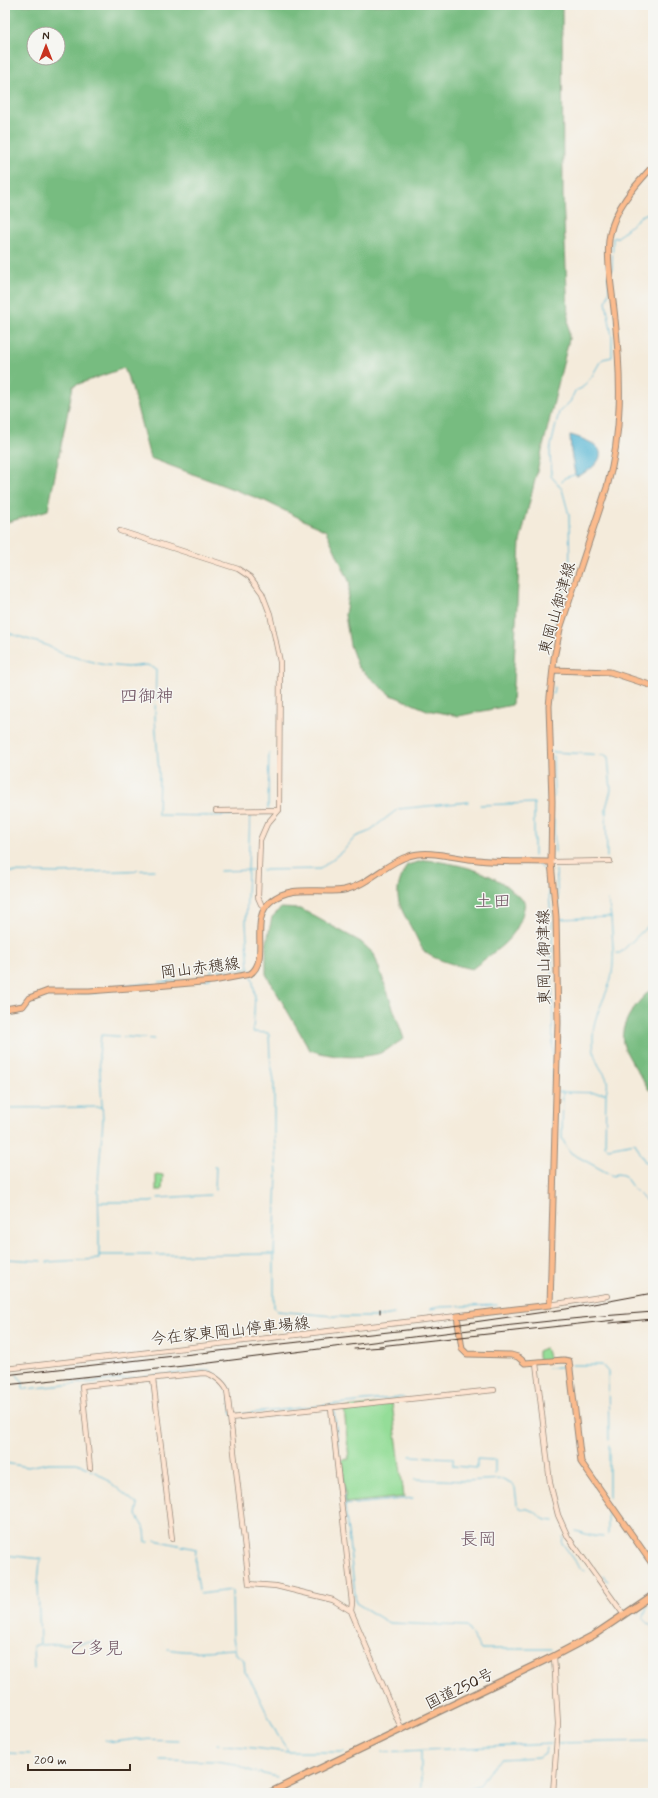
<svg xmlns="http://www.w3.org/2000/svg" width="658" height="1798" font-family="Mynerve,'Klee One',sans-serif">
  <rect width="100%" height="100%" fill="#f6f6f2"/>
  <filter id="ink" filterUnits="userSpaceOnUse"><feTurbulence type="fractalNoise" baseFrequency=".025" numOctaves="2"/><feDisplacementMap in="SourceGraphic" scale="8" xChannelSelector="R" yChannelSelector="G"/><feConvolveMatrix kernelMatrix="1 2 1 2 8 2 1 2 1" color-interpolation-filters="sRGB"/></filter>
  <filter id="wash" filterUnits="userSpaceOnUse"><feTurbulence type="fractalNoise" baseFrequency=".012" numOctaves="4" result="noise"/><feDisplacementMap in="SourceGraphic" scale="16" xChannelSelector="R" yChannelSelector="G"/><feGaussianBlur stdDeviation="0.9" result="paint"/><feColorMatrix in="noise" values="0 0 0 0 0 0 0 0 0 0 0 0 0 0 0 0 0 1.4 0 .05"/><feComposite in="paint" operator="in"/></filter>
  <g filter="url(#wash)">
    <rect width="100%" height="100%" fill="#f4ebdb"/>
    <path fill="#94dd98" stroke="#68845b" d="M156,1174L163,1175L162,1190H156Z
      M545,1348L549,1359L559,1358L558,1359L540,1361L538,1357V1351Z
      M392,1403L404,1497L346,1503L342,1460L349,1459L344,1408Z"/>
    <path fill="#77bc80" stroke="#59734f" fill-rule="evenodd" d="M5,5H562L563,196L569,339L520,542L512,705L459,716L427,710L389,694L358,667L350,645L345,615L350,583L326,531L265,501L150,458L132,388L124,368L73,386L48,510L5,523ZM34,34H58V58H34Z
      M426,860C453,863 478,868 501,882C510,888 517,896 525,902C520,939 499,947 472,969C462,967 432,959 425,952C420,947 417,937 413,931C398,903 391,895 407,865Z
      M281,908L301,909L361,942L374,954L404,1039C396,1043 386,1052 377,1054C356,1059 331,1057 310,1050L266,974V946L272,917Z
      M653,987V1090H649C643,1079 625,1054 623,1043C619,1021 639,1001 653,987Z"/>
    <path fill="#55b6d4" stroke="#487079" d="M570,435C575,436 592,442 596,446C610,458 586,474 576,476L575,474L571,452Z"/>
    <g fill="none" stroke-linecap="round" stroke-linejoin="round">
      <path stroke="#55b6d4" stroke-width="1" d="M612,271L613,238L618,237L641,216L653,211
        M562,482L564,478L577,474
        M5,632L46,645L63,654L105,665L127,667L147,665L156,669L155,718L159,774L158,815L214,816L250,814L246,923L249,970
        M556,635L555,626L557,608L570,576L569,515L562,489L551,476L550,450L559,412L570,402L575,391L582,388L592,376L600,362L603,359L612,357V336L606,302L609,291L608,275
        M550,665L551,660
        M553,694L554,687
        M553,752L605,755L608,757L611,790L606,808L607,857
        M553,756L554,797
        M480,805L534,803V856
        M268,809L269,753
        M252,814L268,813
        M554,820L555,852
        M538,864L547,873L551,915
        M262,870L320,869L345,849L355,837L368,832L398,809L468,802
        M556,870L559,914
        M220,871L254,870
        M5,872L59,873L154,870
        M608,900L611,917
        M560,919L611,917C612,937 616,963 610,982C605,999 593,1017 593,1035C593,1042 593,1052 596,1059C601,1074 611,1075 606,1093L605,1146L608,1148L635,1143L645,1162H653
        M552,921L553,1092
        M616,953H620L653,921
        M217,970L247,969
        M252,977L255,995L253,1032L268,1033L269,1035L270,1057L274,1081V1133L277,1173L274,1256V1307L277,1311L344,1317H377L394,1314
        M159,982L210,979L211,970H213
        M112,987L151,983
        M67,993H98
        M29,1002L40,996
        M559,1092L605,1093
        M563,1092L562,1138L566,1146
        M5,1108L102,1107
        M567,1147L571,1153L613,1176L617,1174L624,1175L632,1187L653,1208
        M214,1167H216L215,1190
        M158,1198L210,1195
        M100,1202H151L154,1201
        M99,1227L98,1183L103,1120L99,1056L101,1035L154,1039
        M99,1230V1255
        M156,1255L274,1254
        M5,1259L42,1261
        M47,1262L99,1259V1255H153
        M430,1309L440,1307L497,1305
        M5,1364L7,1366
        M572,1365H602L608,1372L609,1440
        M548,1368L567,1366
        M17,1375L23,1382V1388L26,1389L209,1370L216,1375
        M223,1381L230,1390L232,1415L404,1397
        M334,1410L356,1603L389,1623L466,1626L481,1649H551
        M410,1456L453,1458V1466L477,1468V1459L493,1460
        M495,1460V1474
        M5,1463L28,1467L48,1463H77L88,1468
        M90,1470L101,1475L138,1505L136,1515L145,1530L146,1542H149
        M415,1479L465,1481L503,1479L513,1484L515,1488L517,1504
        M609,1498V1445
        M345,1505L413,1498
        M518,1506C522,1511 525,1507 530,1510C542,1514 537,1520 554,1521
        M576,1531L593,1536L603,1537
        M608,1535V1505
        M563,1537L562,1543L582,1570L585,1571
        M155,1540L196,1549L195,1562L199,1590
        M5,1555L41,1559
        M604,1575L608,1581
        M200,1594L231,1590L232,1592L233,1638L236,1654L244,1660L245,1672L250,1679L277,1734L289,1752H344
        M637,1612L653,1628
        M644,1617L647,1606
        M41,1645L98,1642
        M168,1649C191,1654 212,1650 234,1649
        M34,1669L33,1646L40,1644L38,1583L40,1561
        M105,1740L115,1742L136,1739L178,1740
        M559,1743L653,1741
        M217,1744L288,1752
        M421,1751V1793
        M383,1752L551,1744
        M5,1753L30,1754
        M160,1760L215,1761L236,1764L251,1771L277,1777
        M453,1793L480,1785L487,1774L500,1759L539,1757L545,1753L546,1748"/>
    </g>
  </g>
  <g filter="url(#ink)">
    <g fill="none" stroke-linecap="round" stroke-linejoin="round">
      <g stroke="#988a7c" stroke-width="6">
        <path id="secondary" d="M120,531L238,569L250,577L262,593L270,614L280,662L279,810L267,824L260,840L258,897L261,904L265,908
          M216,811L279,810
          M551,862L610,861
          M550,1305L607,1296
          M536,1363L550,1483L558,1515L568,1537L624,1615
          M5,1369L457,1316
          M153,1379L172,1539
          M331,1408L352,1603L351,1611
          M230,1418L494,1390
          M90,1468L82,1386L203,1373C212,1373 223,1382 227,1390L249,1584L276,1586L333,1600L351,1611L402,1730
          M553,1793L558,1724L554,1656"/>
      </g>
      <g stroke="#988a7c" stroke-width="7">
        <path id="primary" d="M653,166C635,186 616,206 610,234C605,257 613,295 615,319C621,375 623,432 607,487L560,629L554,658L549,706L552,801L551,862L556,917L558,1023L550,1305L457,1316L462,1349L467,1354L511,1355L518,1357L525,1363L564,1360L569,1361L581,1462L653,1565
          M553,670L610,672L653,686
          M5,1009L23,1006L29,998L48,991H89L156,986L213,981L250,974C271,960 248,919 271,901C292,884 320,894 344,890C369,885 385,863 409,856C430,849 456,859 478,860C502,863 527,861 551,862"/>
      </g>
      <g stroke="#988a7c" stroke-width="8">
        <path id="highway" d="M269,1793L554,1656L594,1635L653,1595"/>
      </g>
      <use href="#secondary" stroke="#fde4d1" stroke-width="4.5"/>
      <use href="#primary" stroke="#fbbb8d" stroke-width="5"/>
      <use href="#highway" stroke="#fbbb8d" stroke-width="5.5"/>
      <path stroke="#3b2a1e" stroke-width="1" d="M380,1309V1313
        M609,1323L653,1319
        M379,1346L615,1320
        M354,1349L384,1347
        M5,1375L460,1324L566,1309L653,1293
        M5,1385C94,1376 183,1367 272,1355C399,1339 525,1321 653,1312"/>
    </g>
  </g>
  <g text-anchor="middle" stroke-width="3" stroke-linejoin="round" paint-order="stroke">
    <g font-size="16" fill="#3b2a1e" stroke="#f6f6f2">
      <text transform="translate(556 608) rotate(-74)" y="6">東岡山御津線</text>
      <text transform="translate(543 957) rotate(-91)" y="6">東岡山御津線</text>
      <text transform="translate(200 967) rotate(-7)" y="6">岡山赤穂線</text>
      <text transform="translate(230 1330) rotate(-6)" y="6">今在家東岡山停車場線</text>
      <text transform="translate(459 1688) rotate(-26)" y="6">国道250号</text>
    </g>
    <g font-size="18" fill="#715664" stroke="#f6f6f2">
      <text x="147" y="702">四御神</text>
      <text x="493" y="907">土田</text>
      <text x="478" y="1545">長岡</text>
      <text x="96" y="1654">乙多見</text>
    </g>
  </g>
  <rect width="658" height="1798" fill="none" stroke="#f6f6f2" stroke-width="20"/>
  <g transform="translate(46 46)"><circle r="19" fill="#f6f6f2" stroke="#aba49d"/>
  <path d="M0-3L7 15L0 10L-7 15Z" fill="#c8321e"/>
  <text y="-6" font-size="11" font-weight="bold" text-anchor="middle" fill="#3b2a1e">N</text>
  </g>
  <path d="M28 1764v6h102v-6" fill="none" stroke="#3b2a1e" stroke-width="2"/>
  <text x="34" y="1764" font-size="12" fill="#3b2a1e" stroke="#f6f6f2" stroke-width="3" paint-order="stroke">200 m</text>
</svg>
